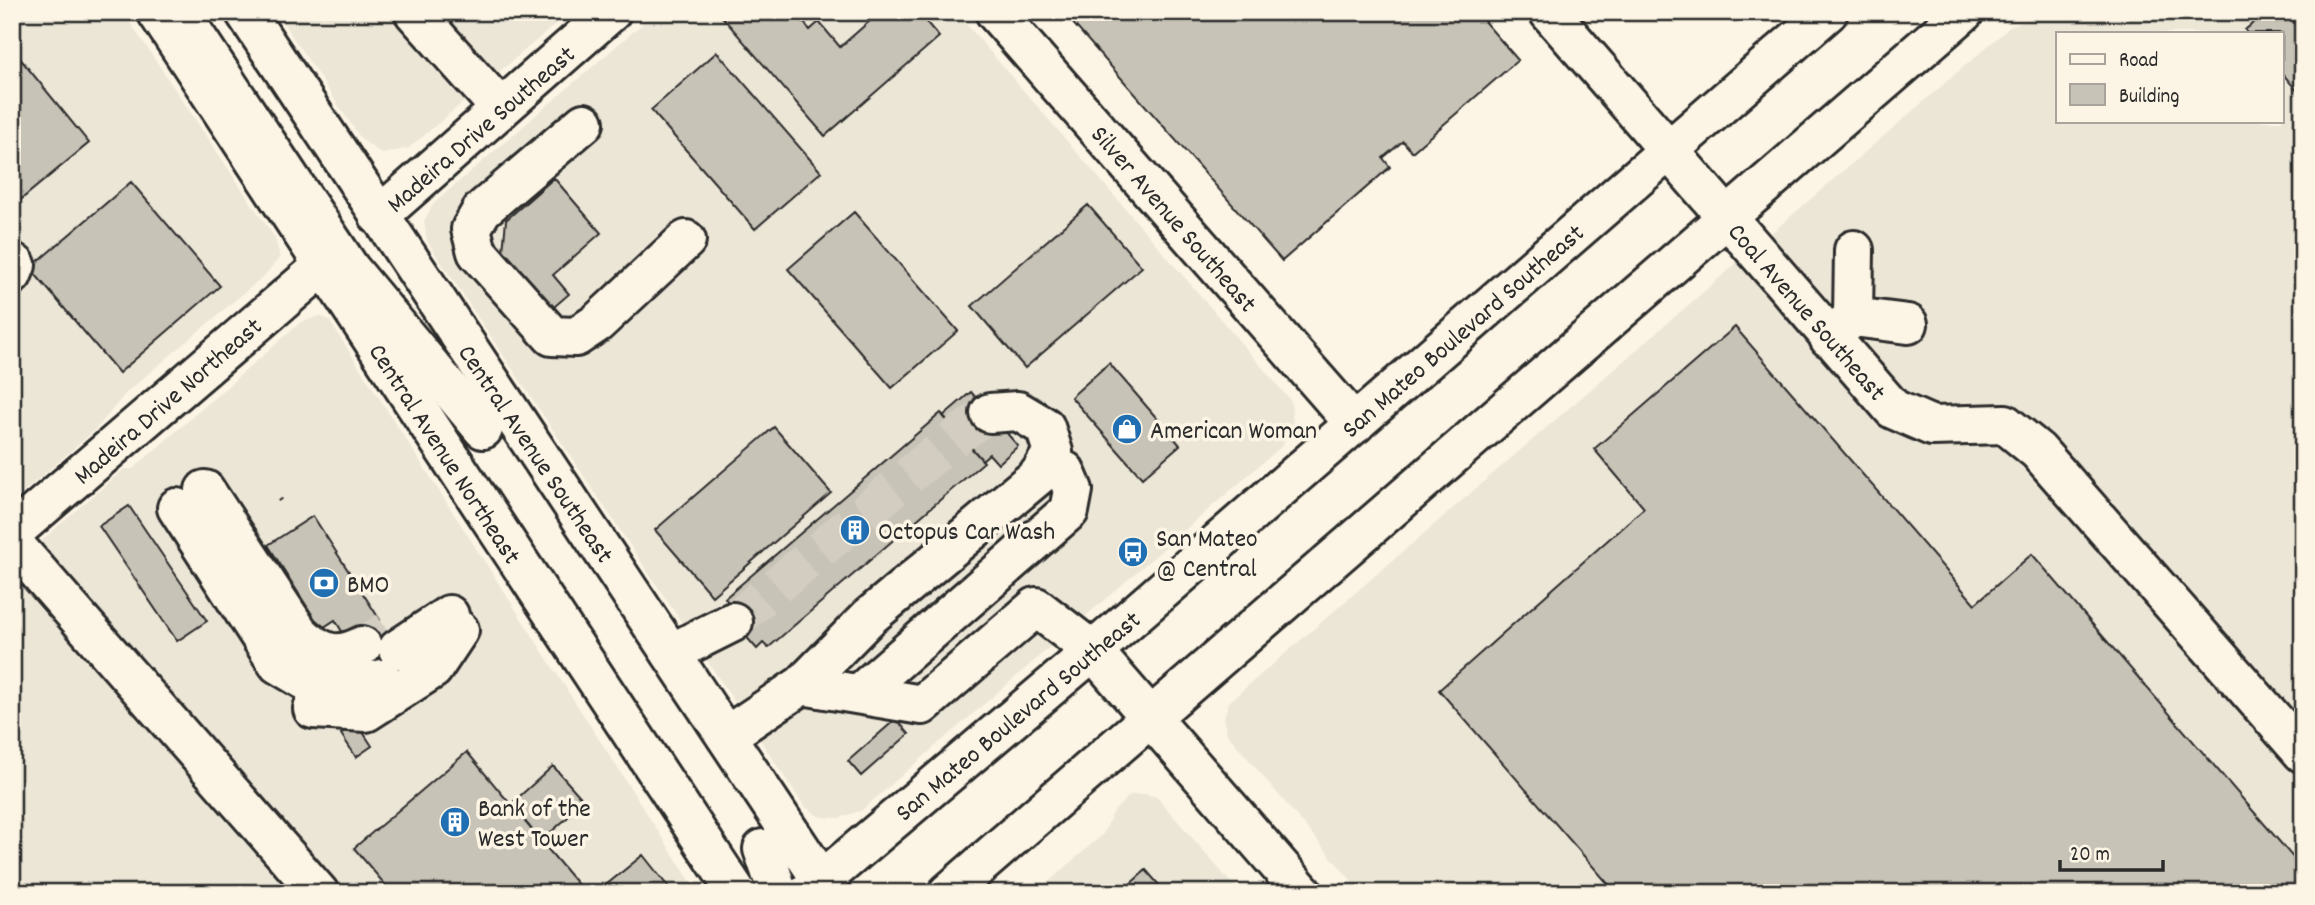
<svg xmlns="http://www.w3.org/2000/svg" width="2315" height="905" font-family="Dekko,sans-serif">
  <rect width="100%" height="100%" fill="#fcf5e5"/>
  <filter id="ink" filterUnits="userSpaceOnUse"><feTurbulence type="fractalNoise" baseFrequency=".0143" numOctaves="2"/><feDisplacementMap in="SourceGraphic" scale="14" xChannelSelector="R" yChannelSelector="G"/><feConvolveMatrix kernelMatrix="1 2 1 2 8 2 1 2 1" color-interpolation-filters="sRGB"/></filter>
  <g filter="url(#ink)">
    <path fill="#ece6d7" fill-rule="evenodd" d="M25,12H123L275,238L280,257L265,275L127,392L95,430L12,502V23Z
      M276,12H570L409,148L382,154L361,139Z
      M656,12H956L1291,401L1293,425L1283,445L862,810L840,818L820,817L804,806L427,241L424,221L433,204Z
      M2047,12H2303V893H1362L1227,734L1224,717L1229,702L2011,26ZM2058,33H2282V121H2058Z
      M320,316L329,320L698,893H12V566L124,469H133L301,322Z
      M1145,794L1157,797L1240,893H1036L1103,834L1114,811L1130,795Z"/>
    <path fill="#c8c3b7" stroke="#2b2b2b" stroke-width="2" d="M718,12H795L810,30L819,22L840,47L880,12H918L939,37L825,136Z
      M1063,12H1476L1518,60L1412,152L1403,141L1383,158L1390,167L1282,261Z
      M2266,12H2303V98L2282,73V33H2247L2245,30Z
      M14,51L89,143L12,207V52Z
      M717,52L821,172L755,229L651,110Z
      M554,178L601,233L553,275L569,294L547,313L534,287L503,252L506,220Z
      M131,182L220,286L119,373L30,268Z
      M1088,205L1142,267L1025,368L972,306Z
      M854,212L958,331L892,388L788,269Z
      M1735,327L1975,604L2032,554L2303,869V893H1616L1439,690L1644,508L1594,449Z
      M1109,363L1180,445L1142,478L1071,397Z
      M971,392L1018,446L998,464L989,454L982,460L943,416Z
      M941,413L984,462L768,648L763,643L757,649L721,608L728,602L725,598Z
      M774,427L831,493L712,596L655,530Z
      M129,506L207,621L177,641L99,526Z
      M313,516L380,620L356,636L343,633L335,620L321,629L268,545Z
      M896,719L909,734L861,776L848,761Z
      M357,723L372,746L356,757L341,734Z
      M467,752L541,841L585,893H392L354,848Z
      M553,766L585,802L541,841L511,804Z
      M643,855L673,893H596Z
      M1146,870L1166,893H1120Z"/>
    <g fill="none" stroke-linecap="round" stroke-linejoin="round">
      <path stroke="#d2cdc0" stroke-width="38" stroke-dasharray="38 19" stroke-linecap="butt" d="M733,622L959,434L990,413
        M362,646L387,631"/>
      <g stroke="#2b2b2b" stroke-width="44">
        <path id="minor" d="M414,12L501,109
          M995,12L1355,424
          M1549,12L1893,409L1932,426L2005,424L2038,451L2303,753
          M181,14L350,269L483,429
          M584,123L482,210L471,229L477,252L552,336L576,337L597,323L686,240
          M379,216L611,12
          M12,262L16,265L12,275
          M1853,317L1854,250
          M1829,338L1853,317L1908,324
          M205,490L299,633C321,653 335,660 362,646
          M177,508L278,664L308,682L346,689L382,679
          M12,533L323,266
          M12,542L319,893
          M398,649L449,615
          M671,653L733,622
          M802,685L869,617L1039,475L1053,452L1045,427L1018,411L990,413
          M859,694L1069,511L1073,490L1065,471
          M313,709L366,712L433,669L459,630
          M726,736L802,685L922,705L1036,607L1093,651L1303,893
          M763,849L778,893"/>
      </g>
      <g stroke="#2b2b2b" stroke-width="44">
        <path id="major" d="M157,12L737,893
          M245,12L830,893
          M807,893L1093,651L1828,12
          M948,893L1964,12"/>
      </g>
      <path stroke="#2b2b2b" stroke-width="4.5" stroke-dasharray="2 5" stroke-linecap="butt" d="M279,499L282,503"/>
      <use href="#minor" stroke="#fcf5e5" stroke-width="38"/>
      <use href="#major" stroke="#fcf5e5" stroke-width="38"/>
    </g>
  </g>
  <defs>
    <g id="shop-disc" transform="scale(1.575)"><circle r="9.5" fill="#1f6fb2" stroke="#fcf5e5"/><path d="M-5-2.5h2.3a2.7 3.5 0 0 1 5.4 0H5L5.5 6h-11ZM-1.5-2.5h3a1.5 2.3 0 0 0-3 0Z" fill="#fff"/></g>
    <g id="building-disc" transform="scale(1.575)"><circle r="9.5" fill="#1f6fb2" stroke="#fcf5e5"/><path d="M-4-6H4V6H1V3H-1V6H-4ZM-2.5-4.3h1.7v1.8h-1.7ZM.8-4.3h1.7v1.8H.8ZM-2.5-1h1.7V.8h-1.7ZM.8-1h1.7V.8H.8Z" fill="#fff"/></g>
    <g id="bus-disc" transform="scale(1.575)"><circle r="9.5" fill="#1f6fb2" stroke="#fcf5e5"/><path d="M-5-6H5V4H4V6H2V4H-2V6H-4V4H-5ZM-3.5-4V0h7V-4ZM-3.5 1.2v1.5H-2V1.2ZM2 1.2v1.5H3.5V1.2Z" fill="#fff"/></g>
    <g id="bank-disc" transform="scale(1.575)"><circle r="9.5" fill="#1f6fb2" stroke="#fcf5e5"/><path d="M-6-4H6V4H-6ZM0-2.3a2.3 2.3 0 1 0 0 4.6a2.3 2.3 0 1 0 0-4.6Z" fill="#fff"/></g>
  </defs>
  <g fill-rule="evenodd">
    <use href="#shop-disc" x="1127" y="429"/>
    <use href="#building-disc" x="855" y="530"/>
    <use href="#bus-disc" x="1133" y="552"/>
    <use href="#bank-disc" x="324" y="583"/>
    <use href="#building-disc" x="455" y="822"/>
  </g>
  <g text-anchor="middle" stroke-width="7" stroke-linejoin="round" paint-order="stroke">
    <g font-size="26" fill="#2b2b2b" stroke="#fcf5e5">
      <text transform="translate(480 128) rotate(-41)" y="9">Madeira Drive Southeast</text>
      <text transform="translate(1175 218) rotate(49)" y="9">Silver Avenue Southeast</text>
      <text transform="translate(1808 311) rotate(49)" y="9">Coal Avenue Southeast</text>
      <text transform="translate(1462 330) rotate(-41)" y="9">San Mateo Boulevard Southeast</text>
      <text transform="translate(167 400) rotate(-41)" y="9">Madeira Drive Northeast</text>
      <text transform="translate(446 453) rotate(57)" y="9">Central Avenue Northeast</text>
      <text transform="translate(537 453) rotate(56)" y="9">Central Avenue Southeast</text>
      <text transform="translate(1017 715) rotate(-40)" y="9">San Mateo Boulevard Southeast</text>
    </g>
    <g font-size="26" fill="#2b2b2b" stroke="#fcf5e5" text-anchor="start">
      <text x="1150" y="438">American Woman</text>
      <text x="878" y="539">Octopus Car Wash</text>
      <text x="1156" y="546">San Mateo<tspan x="1156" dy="30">@ Central</tspan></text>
      <text x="347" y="592">BMO</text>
      <text x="478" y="816">Bank of the<tspan x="478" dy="30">West Tower</tspan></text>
    </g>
  </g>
  <rect width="2315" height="905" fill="none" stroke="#fcf5e5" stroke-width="42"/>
  <rect x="21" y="21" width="2273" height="863" fill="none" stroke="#2b2b2b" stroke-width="2.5" filter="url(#ink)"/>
  <rect x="2056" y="32" width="228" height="91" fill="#fcf5e5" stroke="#a8a49b" stroke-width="2"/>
  <rect x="2070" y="54" width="35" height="10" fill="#fcf5e5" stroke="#a8a49b" stroke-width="2"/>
  <text x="2119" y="66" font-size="21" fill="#2b2b2b">Road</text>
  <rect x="2070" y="84" width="35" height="21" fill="#c8c3b7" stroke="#a8a49b" stroke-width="2"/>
  <text x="2119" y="102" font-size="21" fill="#2b2b2b">Building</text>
  <path d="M2060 860v10h103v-10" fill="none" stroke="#2b2b2b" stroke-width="3.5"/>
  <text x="2070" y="860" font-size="21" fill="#2b2b2b" stroke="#fcf5e5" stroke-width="5" paint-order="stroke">20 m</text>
</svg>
